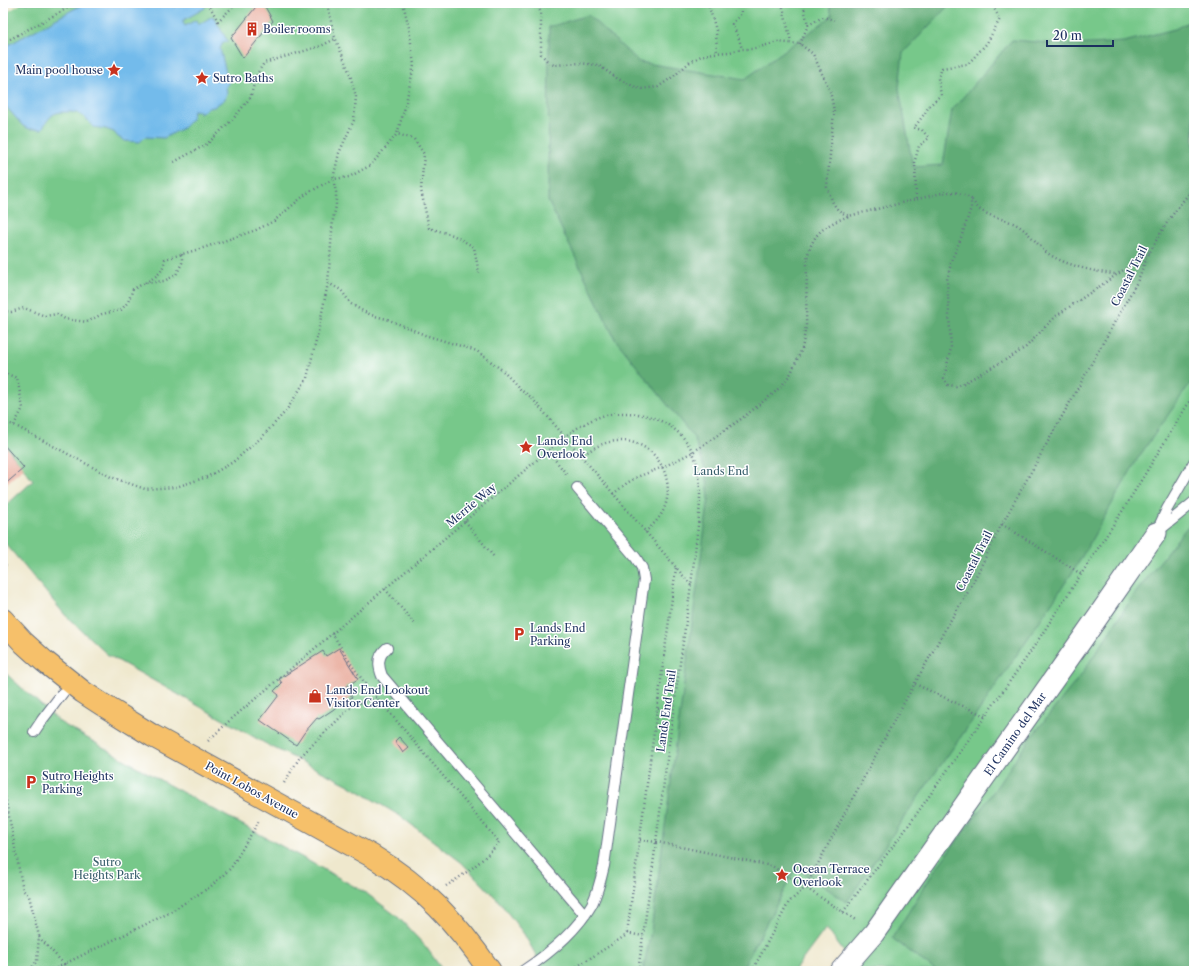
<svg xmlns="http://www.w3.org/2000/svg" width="1197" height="974" font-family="'Libre Caslon Text',serif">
  <rect width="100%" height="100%" fill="#fff"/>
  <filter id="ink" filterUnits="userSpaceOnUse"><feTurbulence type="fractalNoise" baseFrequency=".025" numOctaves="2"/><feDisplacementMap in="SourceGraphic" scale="8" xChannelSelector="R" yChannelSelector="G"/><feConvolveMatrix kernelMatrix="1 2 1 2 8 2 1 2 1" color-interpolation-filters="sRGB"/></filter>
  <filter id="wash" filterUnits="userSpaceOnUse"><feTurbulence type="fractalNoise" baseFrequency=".012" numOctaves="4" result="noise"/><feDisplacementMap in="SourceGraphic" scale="16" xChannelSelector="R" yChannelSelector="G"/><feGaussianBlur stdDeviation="0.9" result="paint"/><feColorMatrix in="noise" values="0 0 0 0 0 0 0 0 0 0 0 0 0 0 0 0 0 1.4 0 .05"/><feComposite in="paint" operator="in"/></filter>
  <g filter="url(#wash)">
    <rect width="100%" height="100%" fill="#efe8cd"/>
    <path fill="#77c88a" stroke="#497c74" d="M18,3H1194V971H858L826,928L794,971H545L524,934L497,899L461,862L400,816L347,784L270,746L108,655L65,615L5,543L3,538V508L33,481L3,442V12Z
      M3,671L61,723L167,784L287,849L366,893L398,917L426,947L443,971H3Z"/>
    <path fill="#61ac76" stroke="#3e6e6a" d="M829,3H947L949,5L903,53L899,88L913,167L943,165L952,110L1012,40L1074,45L1124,42L1175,29L1194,19V378L1138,458L1076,567L972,721L907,813L847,902L796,868L741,971H643L651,931L709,497L706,472L694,438L615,339L548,201L549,27L588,15L639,62L745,79L832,16Z
      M1194,519V971H989L988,970L986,971H936L892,938L935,870L984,805L1029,740L1081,675L1134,595L1183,532Z"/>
    <path fill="#73bbeb" stroke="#4775a4" d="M85,3H171L174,7L177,6L176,3H205V8L182,21L185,26L196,20L198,25L213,16L228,42H223L220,49L229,84L226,87L227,93L225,99L214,107L208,108L200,114L199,111L193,110L192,119L183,128L164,138L145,137L140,142L125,141L118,137L114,132L106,129L93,127C86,117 79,111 67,112C63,112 58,112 54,114C49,117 45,124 42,129H30L23,126L3,103V48Z"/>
    <path fill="#efe8cd" d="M3,3H20L19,5L3,14Z"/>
    <g id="blocks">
      <path fill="#e8a898" d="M259,3H263L273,21L243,58L231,38Z
        M3,444L24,468L3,486Z
        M339,648L358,679L345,687L352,697L319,719L317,718L304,733L296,745L260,720L279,695L274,691L282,683L279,679L323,651L326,656Z
        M399,737L409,748L403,753L395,741Z"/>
    </g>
  </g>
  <g filter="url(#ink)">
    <use href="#blocks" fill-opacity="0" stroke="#657085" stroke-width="1"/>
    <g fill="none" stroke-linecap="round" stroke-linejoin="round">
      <g stroke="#657085" stroke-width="12">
        <path id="lane" d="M1157,532L1194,502
          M1156,533L1167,509L1194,462
          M387,648C377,656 378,666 382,676L585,915
          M34,732L42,720L71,682
          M523,971C550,953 576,932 592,904C598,892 601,879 604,866L644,580L642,568L636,558L577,488"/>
      </g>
      <g stroke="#657085" stroke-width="23">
        <path id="street" d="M841,971L874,933L1083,638L1156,533"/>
      </g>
      <g stroke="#657085" stroke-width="24">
        <path id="primary" d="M3,620L24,643L44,661L83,692L103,705L153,736L372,856C424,887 456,922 490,971"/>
      </g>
      <path stroke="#657085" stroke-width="2.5" stroke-dasharray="1 3" stroke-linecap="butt" d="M208,3L218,21L237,3
        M403,3L409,28L414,65L405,107L397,134L414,139L424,154L421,190L429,228L453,235L474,247L479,273
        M536,3L541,13V54L549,63L554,65L579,63L598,65L618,79L640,89L658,87L674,76L690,62L701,56L713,53L730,52L742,49H752L778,42L800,44L813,54L830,91L834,111L827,187L833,203L838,210L848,216
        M708,3L716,30L717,53
        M741,3V14L732,24L739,39L742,49
        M782,3L791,42
        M808,25L823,17L834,20
        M3,43L77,3
        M800,44L808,25L803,3
        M174,162L207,144L233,119L250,98L257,74L264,63L321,46L335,39
        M916,199L915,160L919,146L929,138L922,130L914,128L925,113L929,106L941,95L938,78L942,68L968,64L987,43L1000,19L991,3
        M972,200C975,204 978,209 982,211C993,218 1006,219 1017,225C1029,232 1036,243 1046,252C1061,264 1097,273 1116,274
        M145,283C158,275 162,274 165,259L203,248L256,230L274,221L306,194L333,179L349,177L371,165L397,134
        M328,283L341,290L351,304L361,310L371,315L387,319L425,335L477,351L502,370L522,391L531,397L691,585
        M3,311L11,312L24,308L45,316L57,314L65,319L87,322L102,314L121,310L128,302L133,289L145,283L164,281L176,275L182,263V254
        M3,367L7,374L17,378L23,408L14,425
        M3,422L14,425L111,477L145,489L176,487L207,477L233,462L261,438L286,411L307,378L317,337L328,283L333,219L336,206V192L333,179L339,153L354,120L356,97L350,74L334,35L327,3
        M548,451L568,476
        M581,457C593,447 605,441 620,441C656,440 678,480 663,511C659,519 652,526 645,532
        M613,494L627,483L637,477L663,467L693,452L741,419L774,393L784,383L791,373L802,349L806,326L807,259C812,233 825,225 849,216L946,192C956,192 963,193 971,199V208L961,238L952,259L947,280L951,348L944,378L948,385L956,386L962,384L1014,355L1026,347L1049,323L1056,316L1150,252
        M465,521L494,557
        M1002,524L1081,574
        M3,557L6,566
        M385,589L415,624
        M332,633L353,667L367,686
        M915,684L985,716
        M373,693L499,842
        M345,702L353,705
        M658,709L673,711
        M208,741L228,722L564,437C577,428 590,419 606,415C642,407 685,423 696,461C704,490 698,523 695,552C691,587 686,621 681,656C669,740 659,824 647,907C644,929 641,950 638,971
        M284,783L300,757L353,705L377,698
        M3,785L23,890L29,896L39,936L37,961L29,971
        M640,840L657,842L772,866L857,921
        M446,886C464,875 487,858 499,842
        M843,912L906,829L1029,654L1123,510L1194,394
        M627,933L643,936
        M39,937L64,964L52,971
        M70,971L64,964L167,914L210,887L231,868L260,819
        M570,971L625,936L627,933L676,568
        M752,971L789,902L805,888L895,719L947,626L968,592L1002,524L1137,282C1142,271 1145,260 1151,250C1163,227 1177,207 1194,188"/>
      <use href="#lane" stroke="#fff" stroke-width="10"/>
      <use href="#street" stroke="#fff" stroke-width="21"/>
      <use href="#primary" stroke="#f6c06b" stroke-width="22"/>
    </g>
  </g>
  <defs>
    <g id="building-bare" transform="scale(1.08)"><path d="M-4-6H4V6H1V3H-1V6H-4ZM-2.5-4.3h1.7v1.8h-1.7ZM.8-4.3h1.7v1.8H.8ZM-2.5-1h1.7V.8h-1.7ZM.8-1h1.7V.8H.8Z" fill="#c8321e" stroke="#fff" stroke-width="2.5" paint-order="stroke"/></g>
    <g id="sight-bare" transform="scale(1.08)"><path d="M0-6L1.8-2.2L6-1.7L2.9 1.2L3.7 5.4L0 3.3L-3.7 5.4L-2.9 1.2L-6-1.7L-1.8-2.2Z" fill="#c8321e" stroke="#fff" stroke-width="2.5" paint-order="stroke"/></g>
    <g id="parking-bare" transform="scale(1.08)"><path d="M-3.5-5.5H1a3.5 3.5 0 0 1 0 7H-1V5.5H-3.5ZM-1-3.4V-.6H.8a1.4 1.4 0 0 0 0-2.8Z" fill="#c8321e" stroke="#fff" stroke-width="2.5" paint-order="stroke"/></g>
    <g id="shop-bare" transform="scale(1.08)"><path d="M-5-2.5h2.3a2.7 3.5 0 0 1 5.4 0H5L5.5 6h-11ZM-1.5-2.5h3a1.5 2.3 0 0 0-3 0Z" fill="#c8321e" stroke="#fff" stroke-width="2.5" paint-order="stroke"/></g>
  </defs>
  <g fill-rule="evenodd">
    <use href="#building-bare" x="252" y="29"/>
    <use href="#sight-bare" x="114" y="70"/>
    <use href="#sight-bare" x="202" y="78"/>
    <use href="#sight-bare" x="526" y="447"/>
    <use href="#parking-bare" x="519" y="634"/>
    <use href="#shop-bare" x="315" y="696"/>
    <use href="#parking-bare" x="31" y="782"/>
    <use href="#sight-bare" x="782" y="875"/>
  </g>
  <g text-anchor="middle" stroke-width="3" stroke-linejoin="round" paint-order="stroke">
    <g font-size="11" fill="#1b2f5e" stroke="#fff" text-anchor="start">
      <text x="263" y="33">Boiler rooms</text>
      <text x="103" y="74" text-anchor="end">Main pool house</text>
      <text x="213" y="82">Sutro Baths</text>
      <text x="537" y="445">Lands End<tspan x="537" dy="13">Overlook</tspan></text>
      <text x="530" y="632">Lands End<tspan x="530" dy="13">Parking</tspan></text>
      <text x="326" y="694">Lands End Lookout<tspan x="326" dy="13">Visitor Center</tspan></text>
      <text x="42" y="780">Sutro Heights<tspan x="42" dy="13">Parking</tspan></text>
      <text x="793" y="873">Ocean Terrace<tspan x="793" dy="13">Overlook</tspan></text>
    </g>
    <g font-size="11" fill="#1b2f5e" stroke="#fff">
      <text transform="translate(1129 276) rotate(-63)" y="4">Coastal Trail</text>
      <text transform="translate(471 505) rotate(-40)" y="4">Merrie Way</text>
      <text transform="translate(974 561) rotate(-63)" y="4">Coastal Trail</text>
      <text transform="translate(666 711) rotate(-82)" y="4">Lands End Trail</text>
      <text transform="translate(1015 734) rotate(-55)" y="4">El Camino del Mar</text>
      <text transform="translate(252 790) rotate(29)" y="4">Point Lobos Avenue</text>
    </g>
    <g font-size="11" fill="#375d6b" stroke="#fff">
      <text x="721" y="475">Lands End</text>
      <text x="107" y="866">Sutro<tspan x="107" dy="13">Heights Park</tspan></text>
    </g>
  </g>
  <rect width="1197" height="974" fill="none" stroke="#fff" stroke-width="16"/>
  <path d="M1047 40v6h66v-6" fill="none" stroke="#1b2f5e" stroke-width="2"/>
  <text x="1053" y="40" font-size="12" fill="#1b2f5e" stroke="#ffffff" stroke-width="3" paint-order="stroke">20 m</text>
</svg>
